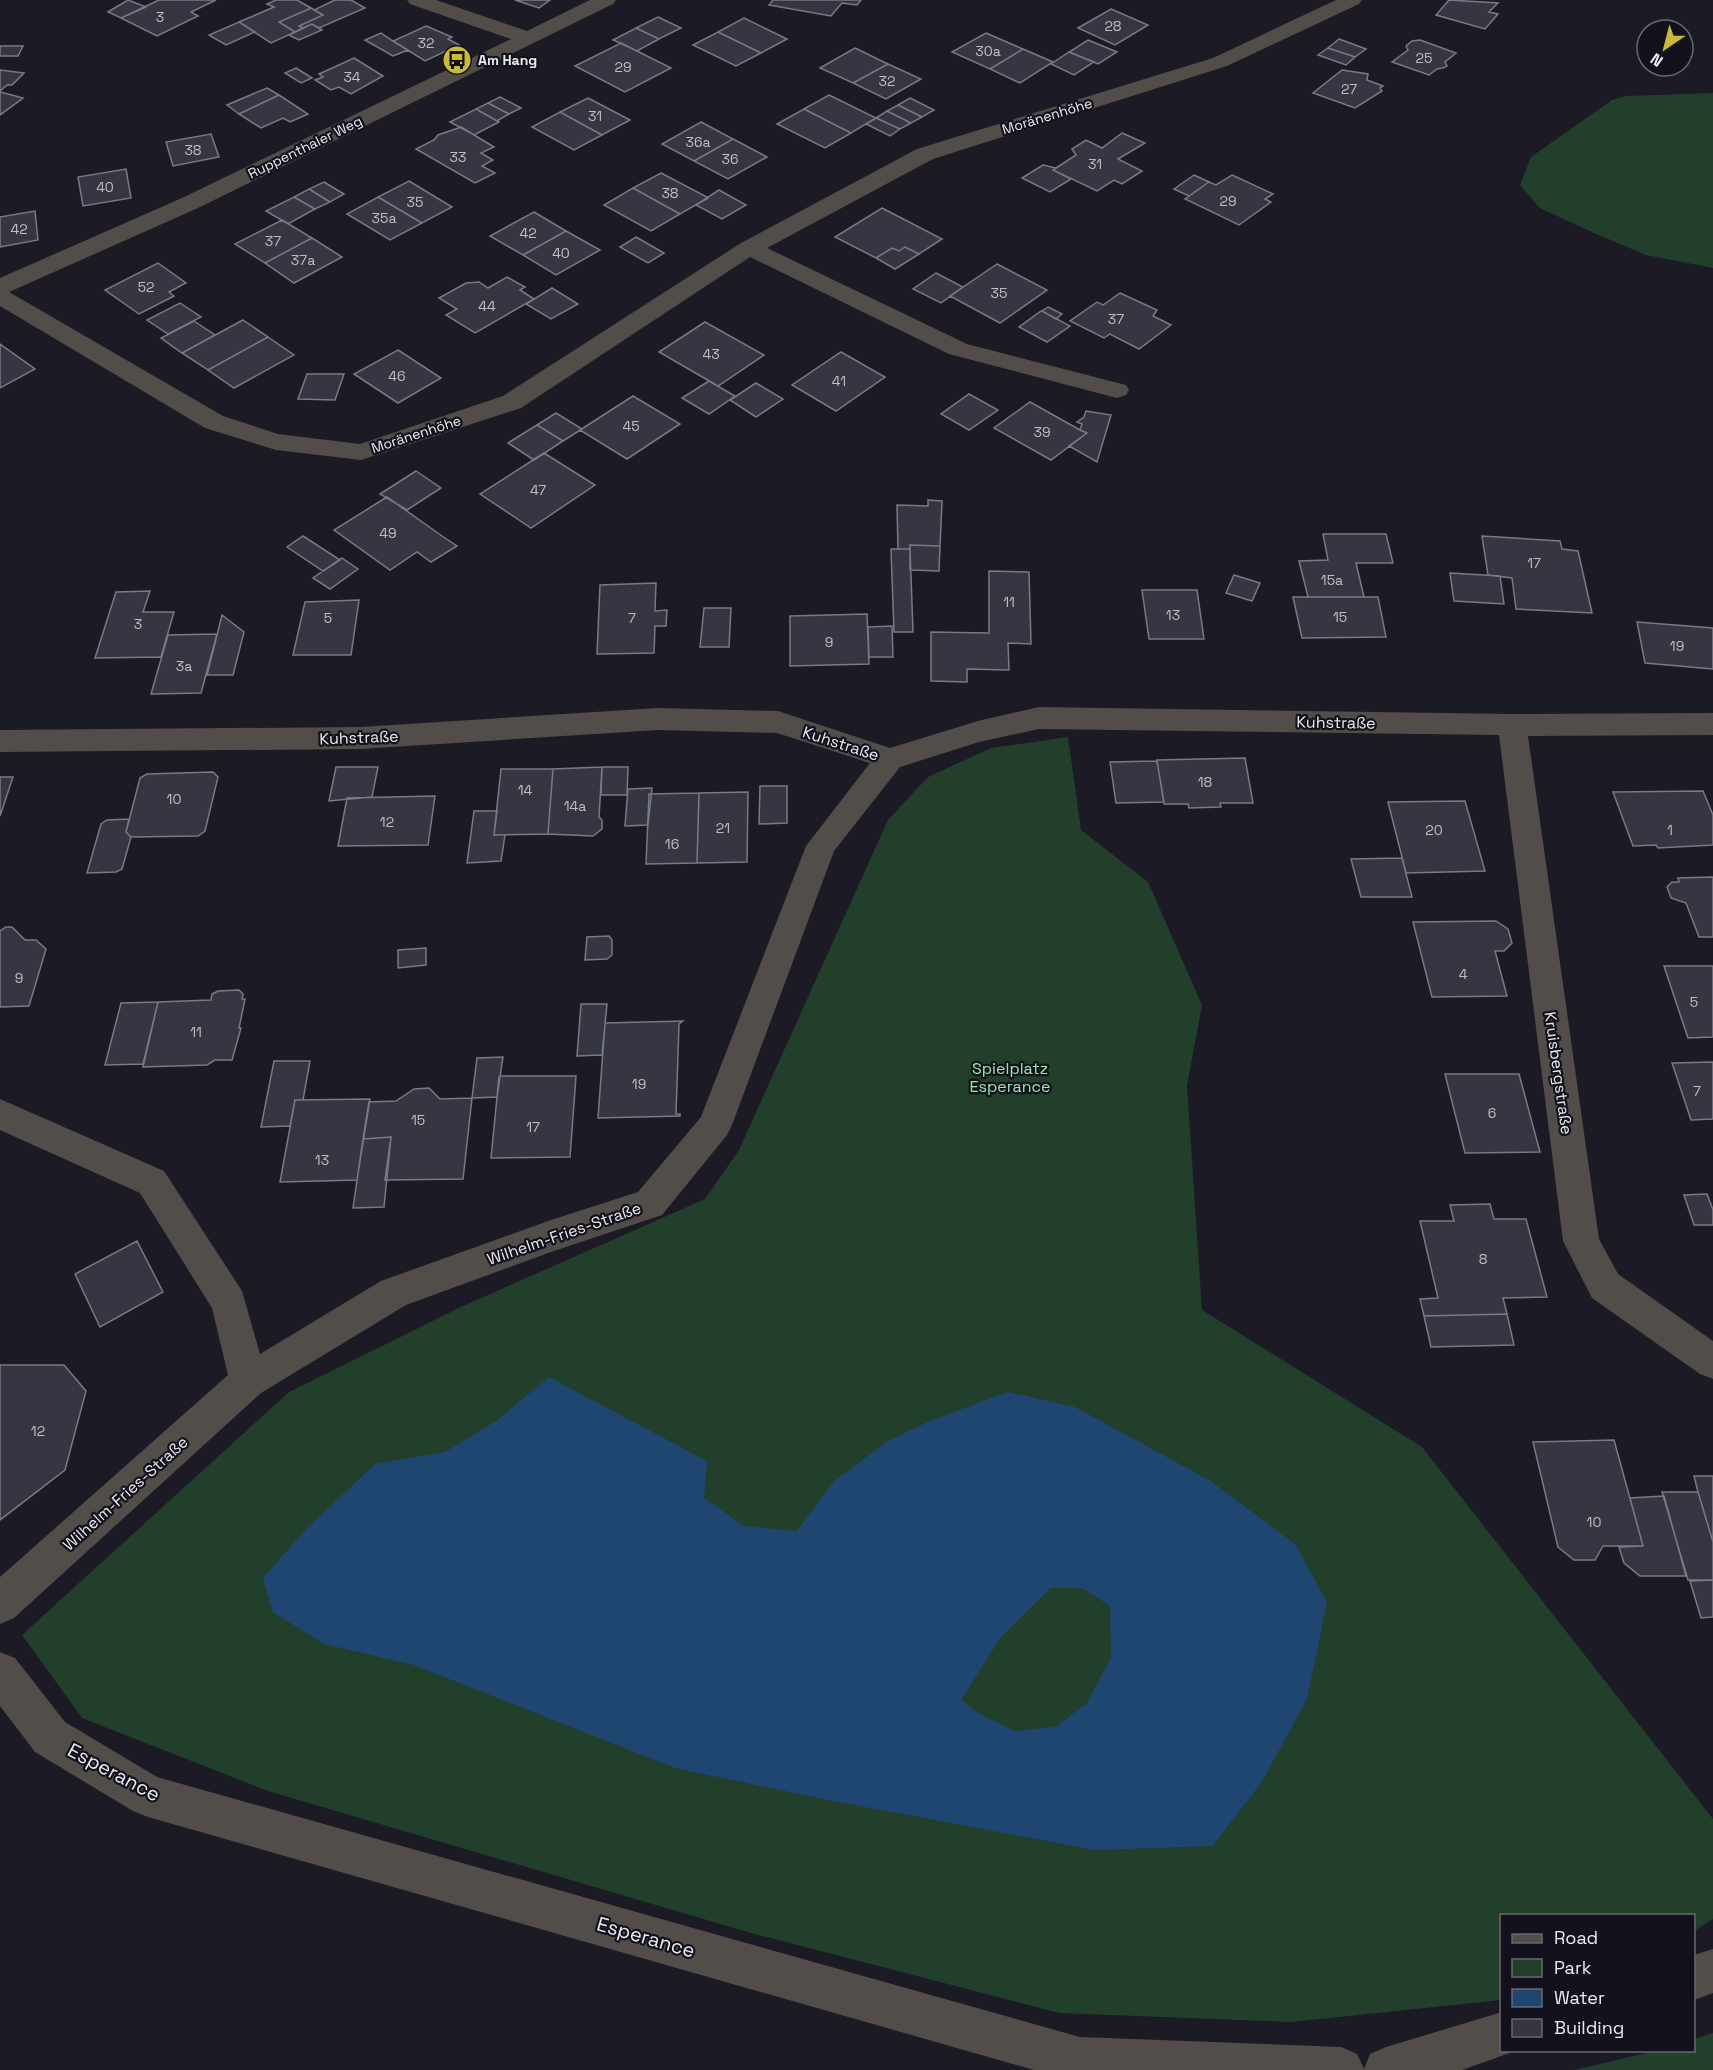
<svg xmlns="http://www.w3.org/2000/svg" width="1713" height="2070" font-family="'Space Grotesk',sans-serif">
  <rect width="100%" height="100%" fill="#1c1b25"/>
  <path fill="#213f2a" d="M1713,93V268L1646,255L1594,233L1540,208L1520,185L1531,157L1612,100L1626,96Z
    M1068,737L1081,830L1148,882L1202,1005L1187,1086L1202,1310L1422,1447L1713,1819V1919L1694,1931V1916H1502L1501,2000L1291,2022L1059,2013L751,1933L268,1791L82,1718L22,1635L289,1392L463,1306L705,1199L739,1150L888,820L928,777L991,748Z
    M1713,2033V2070H1574L1655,2051L1694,2050V2039Z"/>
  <path fill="#1f4671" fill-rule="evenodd" d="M549,1377L707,1461L704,1498L744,1526L797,1531L834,1481L888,1441L932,1420L1008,1392L1075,1407L1209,1480L1295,1544L1327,1602L1307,1699L1263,1780L1213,1846L1095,1850L833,1801L675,1768L414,1665L324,1644L273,1612L263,1578L306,1529L375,1464L445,1452L496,1421ZM1051,1588H1082L1110,1606L1111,1657L1087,1703L1057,1726L1015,1731L980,1714L961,1700L1001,1637Z"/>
  <path fill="#353641" stroke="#797a87" stroke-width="1.5" d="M128,0L146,7L121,18L108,12Z
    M159,0H216L191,12L198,16L157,36L121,18Z
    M276,0H297L311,8L279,22L295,32L271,43L239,22L274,7L267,4Z
    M335,0H351L365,8L319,28L312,24L303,28L299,26L323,15L314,10Z
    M515,0H550L539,8Z
    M773,0H861L857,5L842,3L831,16L769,5Z
    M1449,0L1498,3L1489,12L1498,14L1485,29L1436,15Z
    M311,8L323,15L299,26L303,28L295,32L279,22Z
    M1111,9L1148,25L1115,45L1078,28Z
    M658,17L681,28L659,39L636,28Z
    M744,18L787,39L761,53L718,32Z
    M239,22L255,32L226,45L209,35Z
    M312,24L322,30L299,40L289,35Z
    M426,26L452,37L448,39L459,45L425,61L393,41Z
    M636,28L659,39L637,51L613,40Z
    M718,32L761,53L736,66L693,45Z
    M381,33L393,41L408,50L393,56L365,40Z
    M986,33L1023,49L990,69L952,52Z
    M1339,39L1366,49L1355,57L1328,48Z
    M1088,40L1117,52L1098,64L1069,52Z
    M1420,40L1456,53L1445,62L1447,66L1443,68L1437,69L1429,75L1392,62L1408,50L1406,46L1412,41Z
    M621,43L671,68L625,92L575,66Z
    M0,46H23L18,56H0Z
    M855,48L888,64L853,83L820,68Z
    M1328,48L1355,57L1346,65L1318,55Z
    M1023,49L1053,62L1020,83L990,69Z
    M1069,52L1094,62L1074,75L1051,64Z
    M354,58L383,76L351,94L339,87L331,90L315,80L323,77L319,74Z
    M888,64L921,79L886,99L853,83Z
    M296,68L312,78L301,83L285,73Z
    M0,70L24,73L12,85H7L0,91Z
    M1342,70L1368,74L1367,80L1383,86L1380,88L1382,91L1355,108L1313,93Z
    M267,88L279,95L239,114L227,105Z
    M0,92L23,98L0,115Z
    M279,95L308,114L290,122L283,118L261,128L239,114Z
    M829,95L876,118L851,133L804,109Z
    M500,97L521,108L509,114L488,103Z
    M588,98L630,120L602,135L560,112Z
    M910,98L934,110L922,117L898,105Z
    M488,103L509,114L497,121L476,109Z
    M898,105L922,117L911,123L887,111Z
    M476,109L499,122L474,135L450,122Z
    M804,109L851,133L825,148L777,124Z
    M887,111L911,123L900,129L876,118Z
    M560,112L602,135L574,150L532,127Z
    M876,118L900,129L890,136L866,124Z
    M701,122L733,139L694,161L662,144Z
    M461,127L494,147L481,153L493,160L482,166L495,173L475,183L416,149L434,140L438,135Z
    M1122,133L1145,143L1118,159L1142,171L1122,184L1114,180L1097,191L1053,170L1076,155L1072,149L1086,140L1102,148Z
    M211,134L219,157L173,166L166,142Z
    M733,139L767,157L728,179L694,161Z
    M1043,165L1056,168L1053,170L1071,179L1050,192L1022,178Z
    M126,169L131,198L83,206L78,177Z
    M661,173L707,197L708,198L680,214L633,188Z
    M1194,175L1209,182L1189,196L1174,189Z
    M1232,175L1273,194L1265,199L1271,202L1239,225L1185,199L1209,182L1216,185Z
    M409,181L452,207L422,223L378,197Z
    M324,182L344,194L330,202L309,189Z
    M633,188L680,214L651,231L604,205Z
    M309,189L330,202L315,209L294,197Z
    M719,190L746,205L722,219L696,205Z
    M294,197L315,209L288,224L266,211Z
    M378,197L422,223L390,240L347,214Z
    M882,208L942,239L919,254L905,247L899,251L892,248L876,258L835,237Z
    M35,211L38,240L0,247V217Z
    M534,212L566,231L523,255L490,236Z
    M282,220L312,238L265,263L235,244Z
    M566,231L600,250L556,275L523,255Z
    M636,237L664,253L648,263L620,247Z
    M312,238L342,257L294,283L265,263Z
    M905,247L919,254L895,269L876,258L892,248L899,251Z
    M158,263L186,283L169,292L174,296L139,314L105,290Z
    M997,264L1047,290L1000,323L950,296Z
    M936,273L963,287L941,303L913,289Z
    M507,277L525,287L520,290L534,299L475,333L446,315L457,309L439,298L466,283L479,282L488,288Z
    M552,288L578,304L551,319L526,304Z
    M1120,293L1157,310L1153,316L1171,325L1139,349L1110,334L1104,338L1070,321L1097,302L1103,305Z
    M180,303L201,317L168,334L147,320Z
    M1048,307L1062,314L1056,319L1042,311Z
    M1041,311H1042L1070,326L1047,342L1019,327Z
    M243,320L268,337L208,370L182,353Z
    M194,321L215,335L182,353L161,338Z
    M705,322L764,355L718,386L659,352Z
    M268,337L294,355L234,388L208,370Z
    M0,344L35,369L0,388Z
    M398,350L441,378L398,403L354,374Z
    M841,352L885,377L836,411L792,385Z
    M307,374H344L335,400L298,399Z
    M709,381L735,396L709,414L682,398Z
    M756,383L783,399L756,417L730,400Z
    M969,394L998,410L969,430L941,414Z
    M633,396L680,424L627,459L580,430Z
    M1030,402L1080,430L1087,433L1051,460L994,428Z
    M1086,411L1111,415L1097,462L1069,446L1087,433L1080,430L1082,424L1077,422L1084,417Z
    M556,413L582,429L563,441L537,425Z
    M537,425L563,441L534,460L508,443Z
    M544,453L595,485L531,528L480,494Z
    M416,471L441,488L407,510L380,494Z
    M387,497L442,536L457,546L431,562L417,552L390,570L334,530Z
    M928,500L942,501L940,546L910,545V549H898L897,505L928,506Z
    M1323,534H1386L1393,563H1356L1364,597H1308L1299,561L1328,560Z
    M303,536L340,560L323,571L287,547Z
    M1482,536L1560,541L1562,549L1578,551L1592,613L1516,609L1512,578L1488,575Z
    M910,545L940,546L939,571L910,570Z
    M891,549H910L913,632H894Z
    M342,558L358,569L330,589L313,578Z
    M989,571L1029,572L1031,644L1008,643L1009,670L967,669V682L931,681V632L989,633Z
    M1450,573L1500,576L1504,604L1454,601Z
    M1234,575L1260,583L1252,601L1226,593Z
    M656,583L655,611L667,610L666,626H655L654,653L597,654L600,585Z
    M1142,590H1197L1204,639H1149Z
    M150,591L143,612H174L161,657L95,658L116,592Z
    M1293,597H1378L1386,637L1302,638Z
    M359,600L351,655H293L305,602Z
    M704,608H731L729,647H700Z
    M867,614L869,664L790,666V616Z
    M222,615L244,632L233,675H207Z
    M1637,622L1713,628V669L1645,663Z
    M892,626L893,657H869L868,627Z
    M217,634L201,693L151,694L168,635Z
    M1245,758L1253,803H1220L1221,807L1189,808L1188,804H1164L1157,760Z
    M1157,761L1164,802L1116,803L1110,762Z
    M336,767H378L372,797L329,801Z
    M602,767L599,817L602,820V829L593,836L548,834L553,769Z
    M602,767H628L627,795H601Z
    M501,769H553L548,834L494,835Z
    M213,772L218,777L205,831L198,836L131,837L126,832L140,778L147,774Z
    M0,777H13L0,816Z
    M760,786H787V823L759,824Z
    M652,788L648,825L625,826L628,789Z
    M1703,791L1713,815V845L1658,848L1656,845L1633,846L1613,792Z
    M748,792L747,862L697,863L699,793Z
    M699,793L697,863L646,864L649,794Z
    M435,796L428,845L338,846L347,798Z
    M1465,801L1485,871L1406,873L1388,802Z
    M474,811H497L494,835H505L501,861L467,863Z
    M129,819L126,832L131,837L122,869L116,872L87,873L101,824L107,820Z
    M1402,858L1412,897H1361L1351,859Z
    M1713,877V937H1699L1686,903L1671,898L1667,887L1672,882H1679L1678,878Z
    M1496,921L1508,929L1512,943L1504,951H1495L1507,996L1432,997L1413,922Z
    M6,927H12L25,940H36L46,949L29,1006L0,1007V931Z
    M609,936L612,940V955L607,959L585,960L587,937Z
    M426,948V965L398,968V950Z
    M1664,966H1713V1037L1688,1038Z
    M239,990L243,994L242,999H245L239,1028H241L232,1060H215L207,1065L143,1067L158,1002L211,1000L212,994L218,991Z
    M158,1002L143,1064L105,1065L121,1003Z
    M581,1004H607L602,1055L577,1056Z
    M683,1021L679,1024L676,1114H680V1116L598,1118L605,1023Z
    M503,1057L497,1097L472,1098L477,1058Z
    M274,1061H310L303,1100H295L290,1126L261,1127Z
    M1713,1062V1119L1691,1120L1672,1063Z
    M1445,1074H1519L1540,1152L1465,1153Z
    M502,1076H576L570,1157L491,1158L499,1077Z
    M429,1088L440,1099L472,1098L463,1179L385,1180L391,1137L363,1139L369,1102L396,1101L414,1089Z
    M370,1099L357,1180L280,1182L295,1100Z
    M391,1137L384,1207L353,1208L363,1139Z
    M1707,1194L1713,1210V1225H1694L1684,1195Z
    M1490,1204L1494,1219H1526L1547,1297L1503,1298L1507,1314L1424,1316L1420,1299L1438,1298L1420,1221H1454L1450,1205Z
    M137,1241L163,1292L100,1327L75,1274Z
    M1507,1314L1514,1345L1431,1347L1424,1316Z
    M0,1365H64L86,1391L65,1470L0,1520Z
    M1614,1440L1643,1546H1603L1595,1560H1574L1558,1547L1533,1442Z
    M1694,1476H1713V1542L1698,1492Z
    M1662,1492H1698L1713,1542V1580H1688Z
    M1664,1496L1686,1576H1640L1624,1563L1619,1547L1643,1546L1630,1498Z
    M1713,1580V1617L1701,1618L1690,1581Z"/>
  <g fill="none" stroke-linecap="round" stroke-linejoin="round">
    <path fill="#524d49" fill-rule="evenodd" d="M407,0H436L527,31L590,0H616L613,4L198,208L9,292L223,416L278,434L360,444L503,396L741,243L917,149L1213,58L1336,0H1362L1359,4L1227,66L933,159L767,248L967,344L1126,385L1129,390L1126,395L1117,398L949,354L750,257L521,408L361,460L276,450L205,428L0,306V278L182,198L511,39L410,4Z
      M1039,707L1512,714L1713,713V735L1528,736L1599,1239L1618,1274L1713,1341V1379L1700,1374L1592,1298L1563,1241L1499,735L1039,729L979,742L900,767L834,851L732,1125L727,1135L662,1215L551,1252L406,1305L261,1393L14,1618L0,1624V1577L228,1375L212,1308L140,1193L0,1130V1099L164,1171L242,1291L260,1354L381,1281L551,1220L638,1192L701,1117L806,846L870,763L777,733L658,730L360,749L0,752V730L360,727L658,708L778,711L890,748L978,721Z
      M0,1652L15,1658L65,1722L157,1777L1080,2037L1341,2047L1357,2054L1364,2069L1370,2054L1386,2047L1502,2012V2050H1518L1462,2070H1034L148,1817L133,1811L35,1752L0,1706Z
      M1713,1949V1993L1694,2000V1955Z"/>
  </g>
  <defs>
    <g id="bus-disc" transform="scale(1.5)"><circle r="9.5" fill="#caba3a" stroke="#13121c"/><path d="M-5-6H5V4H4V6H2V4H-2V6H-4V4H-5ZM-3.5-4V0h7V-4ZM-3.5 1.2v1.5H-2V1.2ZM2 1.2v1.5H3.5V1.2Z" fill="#111"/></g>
  </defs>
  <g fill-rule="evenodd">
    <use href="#bus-disc" x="457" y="60"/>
  </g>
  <g text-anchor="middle" stroke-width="4.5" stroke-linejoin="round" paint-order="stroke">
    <g font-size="14" fill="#bebec6">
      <text x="160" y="22">3</text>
      <text x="1113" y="31">28</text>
      <text x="426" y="48">32</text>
      <text x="988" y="56">30a</text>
      <text x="1424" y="63">25</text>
      <text x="623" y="72">29</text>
      <text x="352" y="82">34</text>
      <text x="887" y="86">32</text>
      <text x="1349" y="94">27</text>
      <text x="595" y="121">31</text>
      <text x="698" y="147">36a</text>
      <text x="193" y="155">38</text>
      <text x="458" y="162">33</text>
      <text x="730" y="164">36</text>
      <text x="1095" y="169">31</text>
      <text x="105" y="192">40</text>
      <text x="670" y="198">38</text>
      <text x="1228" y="206">29</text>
      <text x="415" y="207">35</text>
      <text x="384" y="223">35a</text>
      <text x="19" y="234">42</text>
      <text x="528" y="238">42</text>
      <text x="273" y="246">37</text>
      <text x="561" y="258">40</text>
      <text x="303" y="265">37a</text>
      <text x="146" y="292">52</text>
      <text x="999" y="298">35</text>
      <text x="487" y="311">44</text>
      <text x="1116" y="324">37</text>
      <text x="711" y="359">43</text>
      <text x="397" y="381">46</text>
      <text x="839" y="386">41</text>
      <text x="631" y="431">45</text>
      <text x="1042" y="437">39</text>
      <text x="538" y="495">47</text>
      <text x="388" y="538">49</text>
      <text x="1534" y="568">17</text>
      <text x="1332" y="585">15a</text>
      <text x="1009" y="607">11</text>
      <text x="1173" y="620">13</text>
      <text x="1340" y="622">15</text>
      <text x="328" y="623">5</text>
      <text x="632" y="623">7</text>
      <text x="138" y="629">3</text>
      <text x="829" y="647">9</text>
      <text x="1677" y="651">19</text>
      <text x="184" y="671">3a</text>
      <text x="1205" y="787">18</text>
      <text x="525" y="795">14</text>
      <text x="174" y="804">10</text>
      <text x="575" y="811">14a</text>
      <text x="387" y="827">12</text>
      <text x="723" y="833">21</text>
      <text x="1434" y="835">20</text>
      <text x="1670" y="835">1</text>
      <text x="672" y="849">16</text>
      <text x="1463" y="979">4</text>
      <text x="19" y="983">9</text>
      <text x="1694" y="1007">5</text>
      <text x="196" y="1037">11</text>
      <text x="639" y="1089">19</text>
      <text x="1697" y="1096">7</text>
      <text x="1492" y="1118">6</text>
      <text x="418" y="1125">15</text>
      <text x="533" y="1132">17</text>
      <text x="322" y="1165">13</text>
      <text x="1483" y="1264">8</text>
      <text x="38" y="1436">12</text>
      <text x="1594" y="1527">10</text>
    </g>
    <g font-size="14" font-weight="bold" fill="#ebebf2" stroke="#13121c" text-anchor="start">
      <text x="478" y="65">Am Hang</text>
    </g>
    <g font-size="14" fill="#ebebf2" stroke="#13121c">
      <text transform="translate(1047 116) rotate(-17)" y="5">Moränenhöhe</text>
      <text transform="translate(305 147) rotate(-26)" y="5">Ruppenthaler Weg</text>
      <text transform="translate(416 434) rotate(-18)" y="5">Moränenhöhe</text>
    </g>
    <g font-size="16" fill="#ebebf2" stroke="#13121c">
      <text transform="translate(1336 722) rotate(1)" y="6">Kuhstraße</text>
      <text transform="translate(359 737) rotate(-2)" y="6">Kuhstraße</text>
      <text transform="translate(841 743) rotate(18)" y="6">Kuhstraße</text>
      <text transform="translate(1559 1073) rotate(82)" y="6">Kruisbergstraße</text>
      <text transform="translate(564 1233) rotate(-19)" y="6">Wilhelm-Fries-Straße</text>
      <text transform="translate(125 1493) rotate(-42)" y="6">Wilhelm-Fries-Straße</text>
    </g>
    <g font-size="16" fill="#98eaae" stroke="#13121c">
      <text x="1010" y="1074">Spielplatz<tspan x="1010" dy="18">Esperance</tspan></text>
    </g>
    <g font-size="20" fill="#ebebf2" stroke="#13121c">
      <text transform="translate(114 1772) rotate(28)" y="7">Esperance</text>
      <text transform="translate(646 1937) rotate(16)" y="7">Esperance</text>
    </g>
  </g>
  <rect x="1500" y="1914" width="195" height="138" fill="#13121c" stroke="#696972" stroke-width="1.5"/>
  <rect x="1512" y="1934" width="30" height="9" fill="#524d49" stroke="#696972" stroke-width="1.5"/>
  <text x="1554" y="1944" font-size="18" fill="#ebebf2">Road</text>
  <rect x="1512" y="1959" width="30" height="18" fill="#213f2a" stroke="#696972" stroke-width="1.5"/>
  <text x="1554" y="1974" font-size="18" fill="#ebebf2">Park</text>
  <rect x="1512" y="1989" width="30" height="18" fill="#1f4671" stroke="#696972" stroke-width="1.5"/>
  <text x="1554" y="2004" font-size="18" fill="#ebebf2">Water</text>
  <rect x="1512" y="2019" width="30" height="18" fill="#353641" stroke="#696972" stroke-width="1.5"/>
  <text x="1554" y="2034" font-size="18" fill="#ebebf2">Building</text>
  <g transform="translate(1665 48) rotate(215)"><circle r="28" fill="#13121c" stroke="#696972" stroke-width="1.5"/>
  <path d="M0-4.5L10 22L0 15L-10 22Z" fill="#caba3a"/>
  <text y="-9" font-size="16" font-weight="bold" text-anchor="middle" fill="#ebebf2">N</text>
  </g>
</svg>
